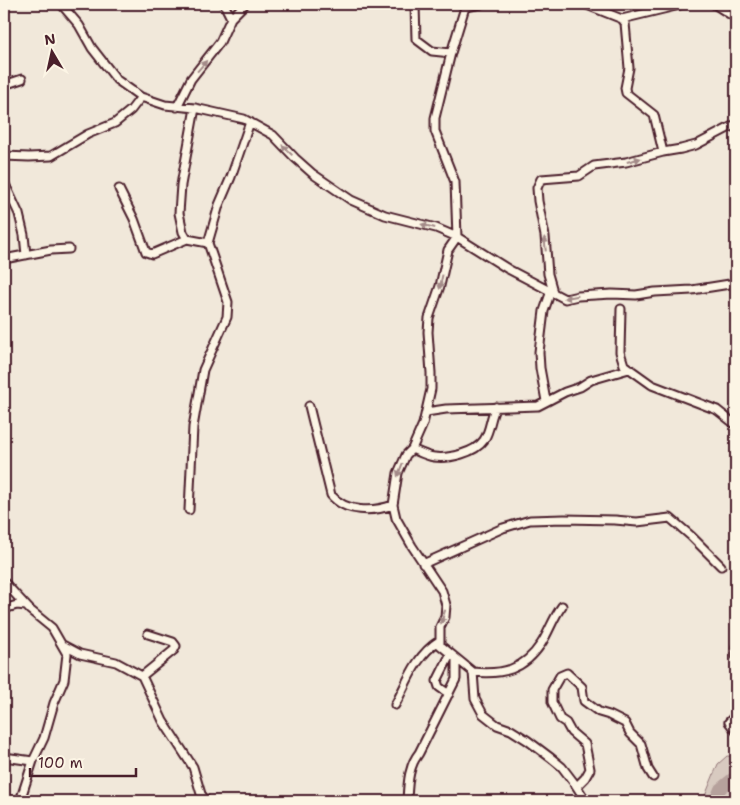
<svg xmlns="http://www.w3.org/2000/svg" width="740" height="805" font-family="'Shantell Sans',sans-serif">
  <rect width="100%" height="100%" fill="#f1e8da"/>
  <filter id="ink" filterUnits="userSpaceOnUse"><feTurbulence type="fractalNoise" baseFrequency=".02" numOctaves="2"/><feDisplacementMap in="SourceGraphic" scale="10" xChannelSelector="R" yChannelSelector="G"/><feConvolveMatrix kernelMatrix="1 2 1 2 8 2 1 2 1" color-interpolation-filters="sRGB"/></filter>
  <g filter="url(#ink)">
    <path fill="#d8cac0" stroke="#917476" d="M727,756L736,757V795L732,801H703L718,764Z"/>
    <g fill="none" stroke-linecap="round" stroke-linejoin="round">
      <path stroke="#b6a19c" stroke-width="12" d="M715,801L720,789L736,776"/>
      <g stroke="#4a1f2b" stroke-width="11">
        <path id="minor" d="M61,4L79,25L92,48L117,80L141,97L165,105L195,108L244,119L273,135L295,158L313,174L351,200L385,215L436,228L457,237L508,269L565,299L578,296L612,294L636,295L655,292L692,290L736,283
          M224,4L231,18
          M466,4L451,53L435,118V131L455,182L457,237L448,250L440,286L429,318L428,332L431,373V389L423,424L412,449L406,455L398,473L393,505L396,518L412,546L442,591L446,605L445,617L440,627V645L473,672L475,699L483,714L497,725L511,730L527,740L551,758L562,767L575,784L586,801
          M584,4L622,19L625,23L629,68L625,88L626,93L654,115L663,152
          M714,4L736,18
          M415,5L416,39L432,51L451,53
          M466,7L481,4
          M622,19L684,4
          M4,85L22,79
          M177,107L191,79L220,42L231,18L245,4
          M195,108L181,185L179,213L183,232L187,239L208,243
          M4,156L29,157L51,156L88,134L115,123L131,110L141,97
          M4,182L19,214L24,235L26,255
          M119,189L134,219L146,252L152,254L187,239
          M4,259L51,250L69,249
          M621,309L620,352L624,365L652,385L717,410L736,425
          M546,401L540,368L539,352L544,311L552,288L548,274L545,236L538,201L537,188L541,179L579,176L594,166L626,162L663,152L681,149L696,145L736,124
          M309,406L331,495C346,513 373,512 393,505
          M426,412L446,409L538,406L565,392L580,387L591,380L629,369
          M412,449C419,452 427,456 434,457C449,459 475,453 484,440C491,429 490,417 496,407
          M189,510L193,427L203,370L227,317L228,302L208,243L219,205L231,177L250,122
          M423,564L503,528L530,520L564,519L615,520L637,522L670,518L691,536L721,566
          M4,582L30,610L52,628L67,654L64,680L54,703L44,738L33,761L20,801
          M4,609L17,605L26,606
          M63,645L80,654L116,662L142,676L163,721L193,767L201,794L206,801
          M736,647V656
          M473,672C502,675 524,670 541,644C549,632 553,618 562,606
          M142,676L174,650L176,646L173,642L148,634
          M449,694L439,687L437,681L450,655
          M395,705C407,683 415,656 439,641
          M736,715L729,722L736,731
          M4,757L33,761
          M577,786L585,778L590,769L585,744L571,732L566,723L560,719L552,702V690L560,676L567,673L582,687L584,701L599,712L609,715L625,723L630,733L641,744L648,769L653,777
          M407,801C408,784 408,767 419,753L456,679V660"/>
      </g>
      <use href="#minor" stroke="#fcf5e5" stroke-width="7"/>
    </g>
    <defs><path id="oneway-solid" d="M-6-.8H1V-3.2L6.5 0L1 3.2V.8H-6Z" transform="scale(1.25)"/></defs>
    <g fill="#a38a88">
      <use href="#oneway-solid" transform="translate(202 66) rotate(-49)"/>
      <use href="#oneway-solid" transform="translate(287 150) rotate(-135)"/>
      <use href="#oneway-solid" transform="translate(634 160) rotate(-15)"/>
      <use href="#oneway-solid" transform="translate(428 226) rotate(-165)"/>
      <use href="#oneway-solid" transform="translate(545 244) rotate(-96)"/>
      <use href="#oneway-solid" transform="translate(441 282) rotate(102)"/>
      <use href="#oneway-solid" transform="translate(571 297) rotate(171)"/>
      <use href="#oneway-solid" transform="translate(400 470) rotate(111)"/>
      <use href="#oneway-solid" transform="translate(443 617) rotate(107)"/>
    </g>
  </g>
  <rect width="740" height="805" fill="none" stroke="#fcf5e5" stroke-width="20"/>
  <rect x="10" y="10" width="720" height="785" fill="none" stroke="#4a1f2b" stroke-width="2" filter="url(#ink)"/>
  <g transform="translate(52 52) rotate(351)" stroke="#fcf5e5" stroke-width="4" paint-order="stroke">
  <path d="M0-4L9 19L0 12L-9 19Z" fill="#4a1f2b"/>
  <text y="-8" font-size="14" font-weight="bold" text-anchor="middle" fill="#4a1f2b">N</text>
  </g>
  <path d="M30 768v8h106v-8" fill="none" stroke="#4a1f2b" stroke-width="2.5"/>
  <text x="38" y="768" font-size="15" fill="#4a1f2b" stroke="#fcf5e5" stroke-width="4" paint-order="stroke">100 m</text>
</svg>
